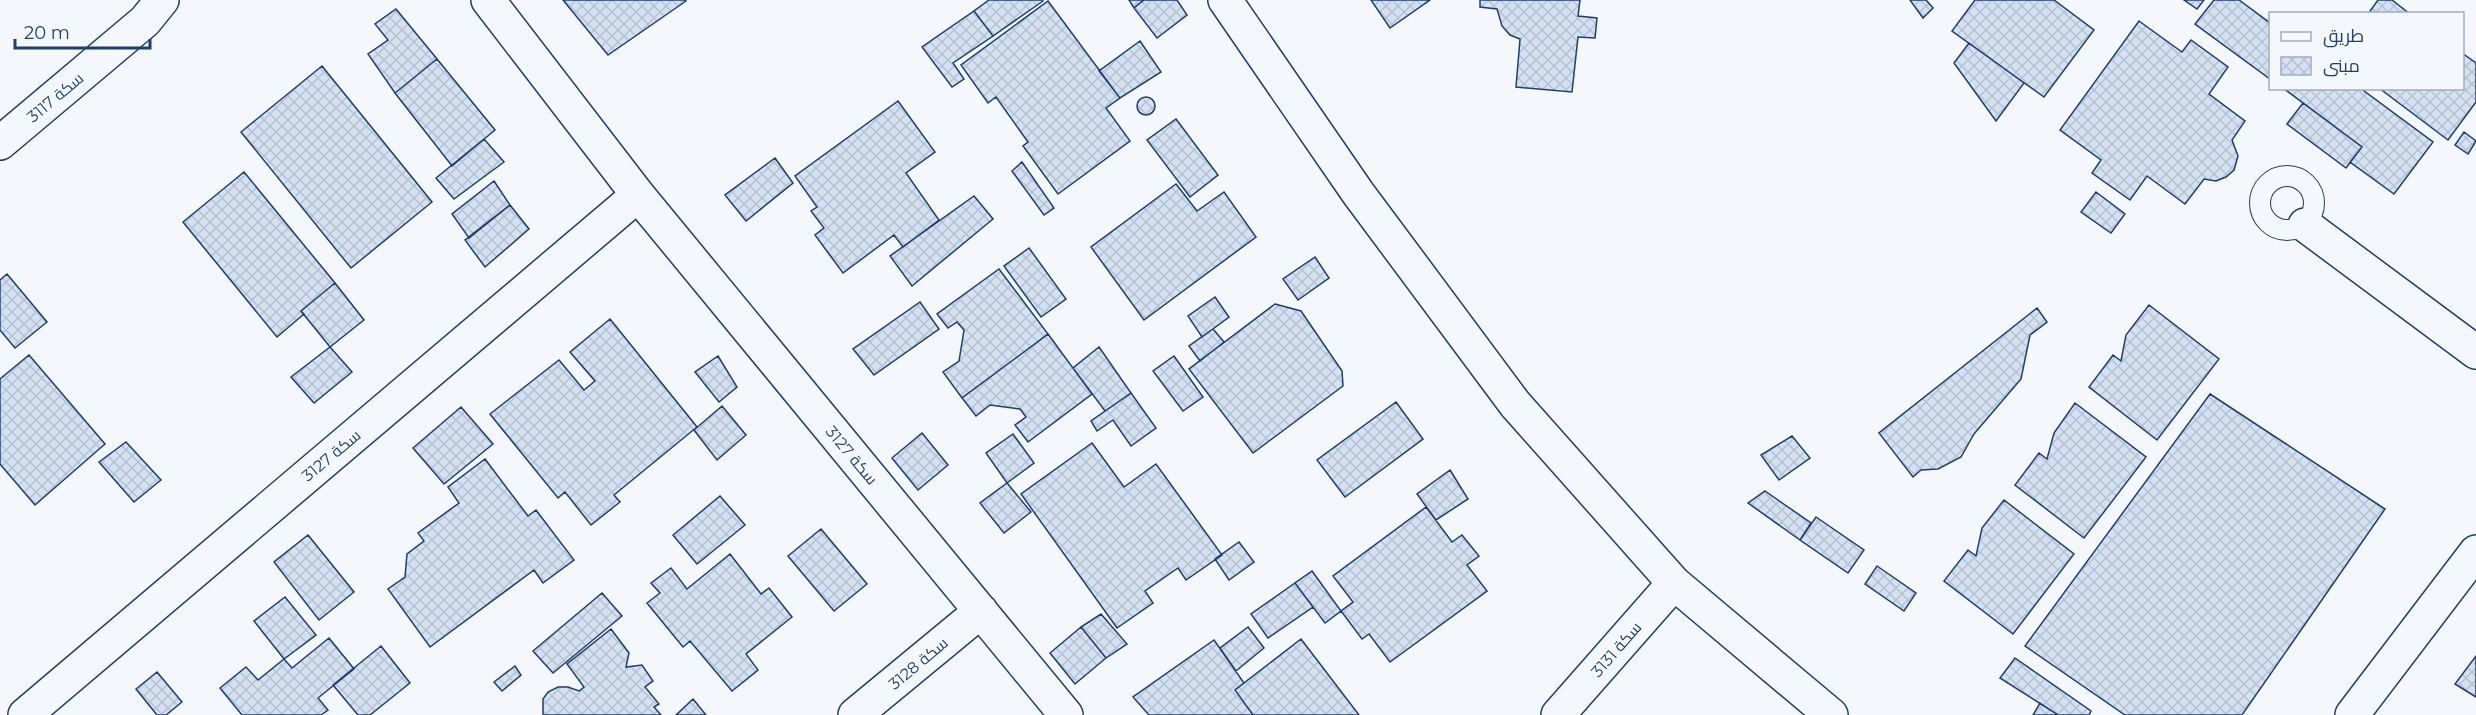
<svg xmlns="http://www.w3.org/2000/svg" width="2476" height="715" font-family="Montserrat,Cairo,sans-serif">
  <defs>
    <pattern id="building-cross-hatch" width="8" height="8" patternUnits="userSpaceOnUse" patternTransform="scale(1.5)"><rect width="8" height="8" fill="#d5e0f0"/><path d="M0 0l8 8M0 8l8-8" fill="none" stroke="#b6c1d1"/></pattern>
  </defs>
  <rect width="100%" height="100%" fill="#f4f7fb"/>
  <path fill="url(#building-cross-hatch)" stroke="#1d3f73" stroke-width="1.5" d="M563,0H685L686,1L608,55Z
    M989,0H1042L1043,1L993,36L974,11Z
    M1129,0H1144L1134,8Z
    M1144,0H1177L1187,15L1157,38L1134,8Z
    M1371,0H1430L1390,28Z
    M1480,0H1580L1578,16L1597,18L1595,38L1578,37L1572,92L1516,87L1520,39L1510,35L1502,26L1497,9L1480,7Z
    M1910,0H1926L1933,8L1923,18Z
    M1975,0H2054L2094,30L2044,97L1952,31Z
    M2184,0H2204L2197,9Z
    M2214,0H2239L2270,23V79L2195,24Z
    M2378,0H2392L2410,14H2368Z
    M1048,1L1120,98L1106,108L1130,141L1058,194L1023,146L1028,142L996,97L988,103L961,65Z
    M396,9L437,59L395,93L368,54L388,40L375,24Z
    M974,11L993,36L953,63L964,79L952,87L922,47Z
    M2139,21L2182,52L2191,40L2228,67L2209,94L2245,121L2232,140L2238,156L2234,170L2226,177L2216,181L2204,179L2185,204L2147,176L2130,200L2092,173L2101,160L2060,130Z
    M1140,41L1161,72L1120,98L1099,71Z
    M1969,43L2024,83L1996,121L1954,63Z
    M2462,53L2476,63V102L2448,140L2379,88H2462Z
    M437,59L495,130L452,166L395,93Z
    M322,66L432,202L351,268L241,132Z
    M2283,88H2360L2433,142L2394,194L2350,162L2362,147Z
    M1137 106a9 9 0 1 1 18 0a9 9 0 1 1-18 0Z
    M898,101L935,152L906,173L939,220L903,247L894,235L843,273L815,235L824,228L811,211L817,207L795,176Z
    M2303,103L2362,147L2346,168L2287,124Z
    M1176,119L1218,175L1190,197L1147,140Z
    M2464,132L2476,141L2468,154L2455,145Z
    M484,139L504,162L454,199L436,178Z
    M775,158L793,183L746,221L725,195Z
    M1022,162L1054,208L1044,215L1012,171Z
    M244,172L335,283L301,311L304,314L277,337L183,222Z
    M494,181L510,205L469,238L452,214Z
    M1176,184L1197,211L1224,192L1256,237L1144,320L1091,247Z
    M2096,192L2125,214L2111,233L2081,212Z
    M974,196L993,219L912,286L890,256Z
    M510,205L529,229L485,267L465,240Z
    M1029,248L1066,299L1041,317L1004,266Z
    M1315,257L1329,278L1298,300L1283,279Z
    M999,269L1048,334L962,398L943,372L959,361L964,330L957,322L948,328L937,314Z
    M7,274L47,322L15,348L0,330V280Z
    M335,283L364,320L330,347L301,311Z
    M1215,297L1229,317L1202,337L1188,316Z
    M920,302L939,329L874,375L853,349Z
    M1275,304L1301,311L1342,371L1343,386L1253,453L1189,369Z
    M2149,305L2219,359L2157,440L2089,387L2113,355L2121,361L2126,335Z
    M2037,308L2047,322L2030,335L2021,379L1974,434L1961,457L1938,469L1921,470L1913,477L1879,433Z
    M610,319L697,427L614,495L620,502L591,525L565,492L558,498L490,414L559,360L584,390L595,381L570,352Z
    M1213,329L1224,342L1200,361L1189,346Z
    M1048,334L1092,394L1028,442L1015,425L1026,417L1020,409L990,405L976,416L962,398Z
    M330,347L352,372L314,403L291,377Z
    M1099,347L1131,393L1105,411L1073,368Z
    M29,355L105,444L35,505L0,464V379Z
    M718,356L737,387L719,402L695,372Z
    M1174,356L1203,397L1183,411L1153,371Z
    M1131,393L1156,428L1131,446L1113,420L1097,431L1091,421Z
    M2210,394L2385,509L2242,715H2125L2025,646Z
    M1396,402L1423,439L1345,497L1317,460Z
    M2075,403L2146,457L2084,538L2015,485L2039,453L2047,459L2054,433Z
    M722,406L746,435L717,460L694,430Z
    M461,407L493,444L444,484L413,448Z
    M922,433L948,465L918,490L892,458Z
    M1013,434L1034,463L1007,483L986,453Z
    M1792,436L1810,458L1779,480L1761,455Z
    M126,442L161,480L134,502L99,462Z
    M1092,443L1124,487L1156,464L1222,555L1186,580L1178,568L1145,591L1153,603L1117,628L1021,494Z
    M485,459L528,516L536,510L574,560L543,583L534,570L430,647L388,589L405,577L407,554L424,541L418,533L459,503L448,487Z
    M1450,470L1468,499L1436,520L1417,494Z
    M1007,483L1031,512L1004,533L980,503Z
    M1765,491L1811,523L1800,540L1748,503Z
    M720,496L745,525L697,564L673,535Z
    M2004,500L2074,554L2013,634L1944,581L1968,550L1976,556L1982,528Z
    M1426,507L1452,542L1462,535L1479,556L1467,565L1487,591L1390,662L1369,634L1362,639L1341,611L1353,602L1333,576Z
    M1816,517L1864,550L1848,573L1800,540Z
    M821,529L867,584L834,611L788,556Z
    M308,535L354,592L319,620L274,562Z
    M1239,542L1254,562L1229,580L1215,559Z
    M730,554L761,594L769,588L792,617L746,654L758,670L732,691L690,641L683,647L647,603L660,593L651,583L671,568L687,589Z
    M1877,566L1916,593L1904,611L1865,584Z
    M1312,571L1341,611L1325,623L1295,583Z
    M1295,583L1313,607L1268,638L1251,614Z
    M602,593L622,616L553,673L533,651Z
    M285,597L316,635L284,659L254,621Z
    M1101,614L1127,644L1106,658L1081,627Z
    M1081,627L1106,658L1075,684L1050,653Z
    M1248,627L1264,648L1236,671L1220,648Z
    M611,629L629,653L626,667L642,665L653,681L645,687L659,704L654,707L661,715H543V699L548,692L558,687H568L579,691L584,687L567,664Z
    M329,638L354,669L318,698L328,710L321,715H242L220,688L246,667L258,680L284,659L292,668Z
    M1301,639L1359,715H1253L1235,690Z
    M1214,640L1244,683L1235,690L1253,715H1149L1133,697Z
    M381,646L410,683L370,715H358L333,685Z
    M2476,656V697L2455,684Z
    M2015,658L2091,711L2089,715H2058L2000,678Z
    M515,666L521,675L502,691L494,682Z
    M157,672L182,702L166,715H157L136,689Z
    M693,699L706,715H676Z
    M2040,703L2058,715H2033Z"/>
  <g fill="none" stroke-linecap="round" stroke-linejoin="round">
    <g stroke="#1d3f73" stroke-width="22">
      <path id="service" d="M2260 203a27 27 0 1 1 54 0a27 27 0 1 1-54 0Z"/>
    </g>
    <g stroke="#1d3f73" stroke-width="36">
      <path id="minor" d="M488,0L638,195L1066,715
        M1225,0L1358,193L1515,404L1674,583L1831,715
        M2305,225L2476,352
        M25,715L638,195
        M855,715L981,611
        M1558,715L1674,583
        M2352,715L2476,552"/>
    </g>
    <g stroke="#1d3f73" stroke-width="36">
      <path id="tertiary" d="M0,143L145,21L162,0"/>
    </g>
    <use href="#service" stroke="#f4f7fb" stroke-width="20"/>
    <use href="#minor" stroke="#f4f7fb" stroke-width="33"/>
    <use href="#tertiary" stroke="#f4f7fb" stroke-width="33"/>
  </g>
  <g text-anchor="middle" stroke-width="4.5" stroke-linejoin="round" paint-order="stroke">
    <g font-size="16" fill="#1d3f73" stroke="#f4f7fb">
      <text transform="translate(55 97) rotate(-40)" y="6">سكة 3117</text>
      <text transform="translate(331 455) rotate(-40)" y="6">سكة 3127</text>
      <text transform="translate(852 455) rotate(50)" y="6">سكة 3127</text>
      <text transform="translate(1616 649) rotate(-49)" y="6">سكة 3131</text>
      <text transform="translate(918 663) rotate(-40)" y="6">سكة 3128</text>
    </g>
  </g>
  <rect x="2269" y="12" width="195" height="78" fill="#f4f7fb" stroke="#9eadc5" stroke-width="1.5"/>
  <rect x="2281" y="32" width="30" height="9" fill="#f4f7fb" stroke="#9eadc5" stroke-width="1.5"/>
  <text x="2323" y="42" font-size="18" fill="#1d3f73">طريق</text>
  <rect x="2281" y="57" width="30" height="18" fill="url(#building-cross-hatch)" stroke="#9eadc5" stroke-width="1.5"/>
  <text x="2323" y="72" font-size="18" fill="#1d3f73">مبنى</text>
  <path d="M15 39v9h135v-9" fill="none" stroke="#1d3f73" stroke-width="3"/>
  <text x="24" y="39" font-size="18" fill="#1d3f73" stroke="#f4f7fb" stroke-width="4.5" paint-order="stroke">20 m</text>
</svg>
